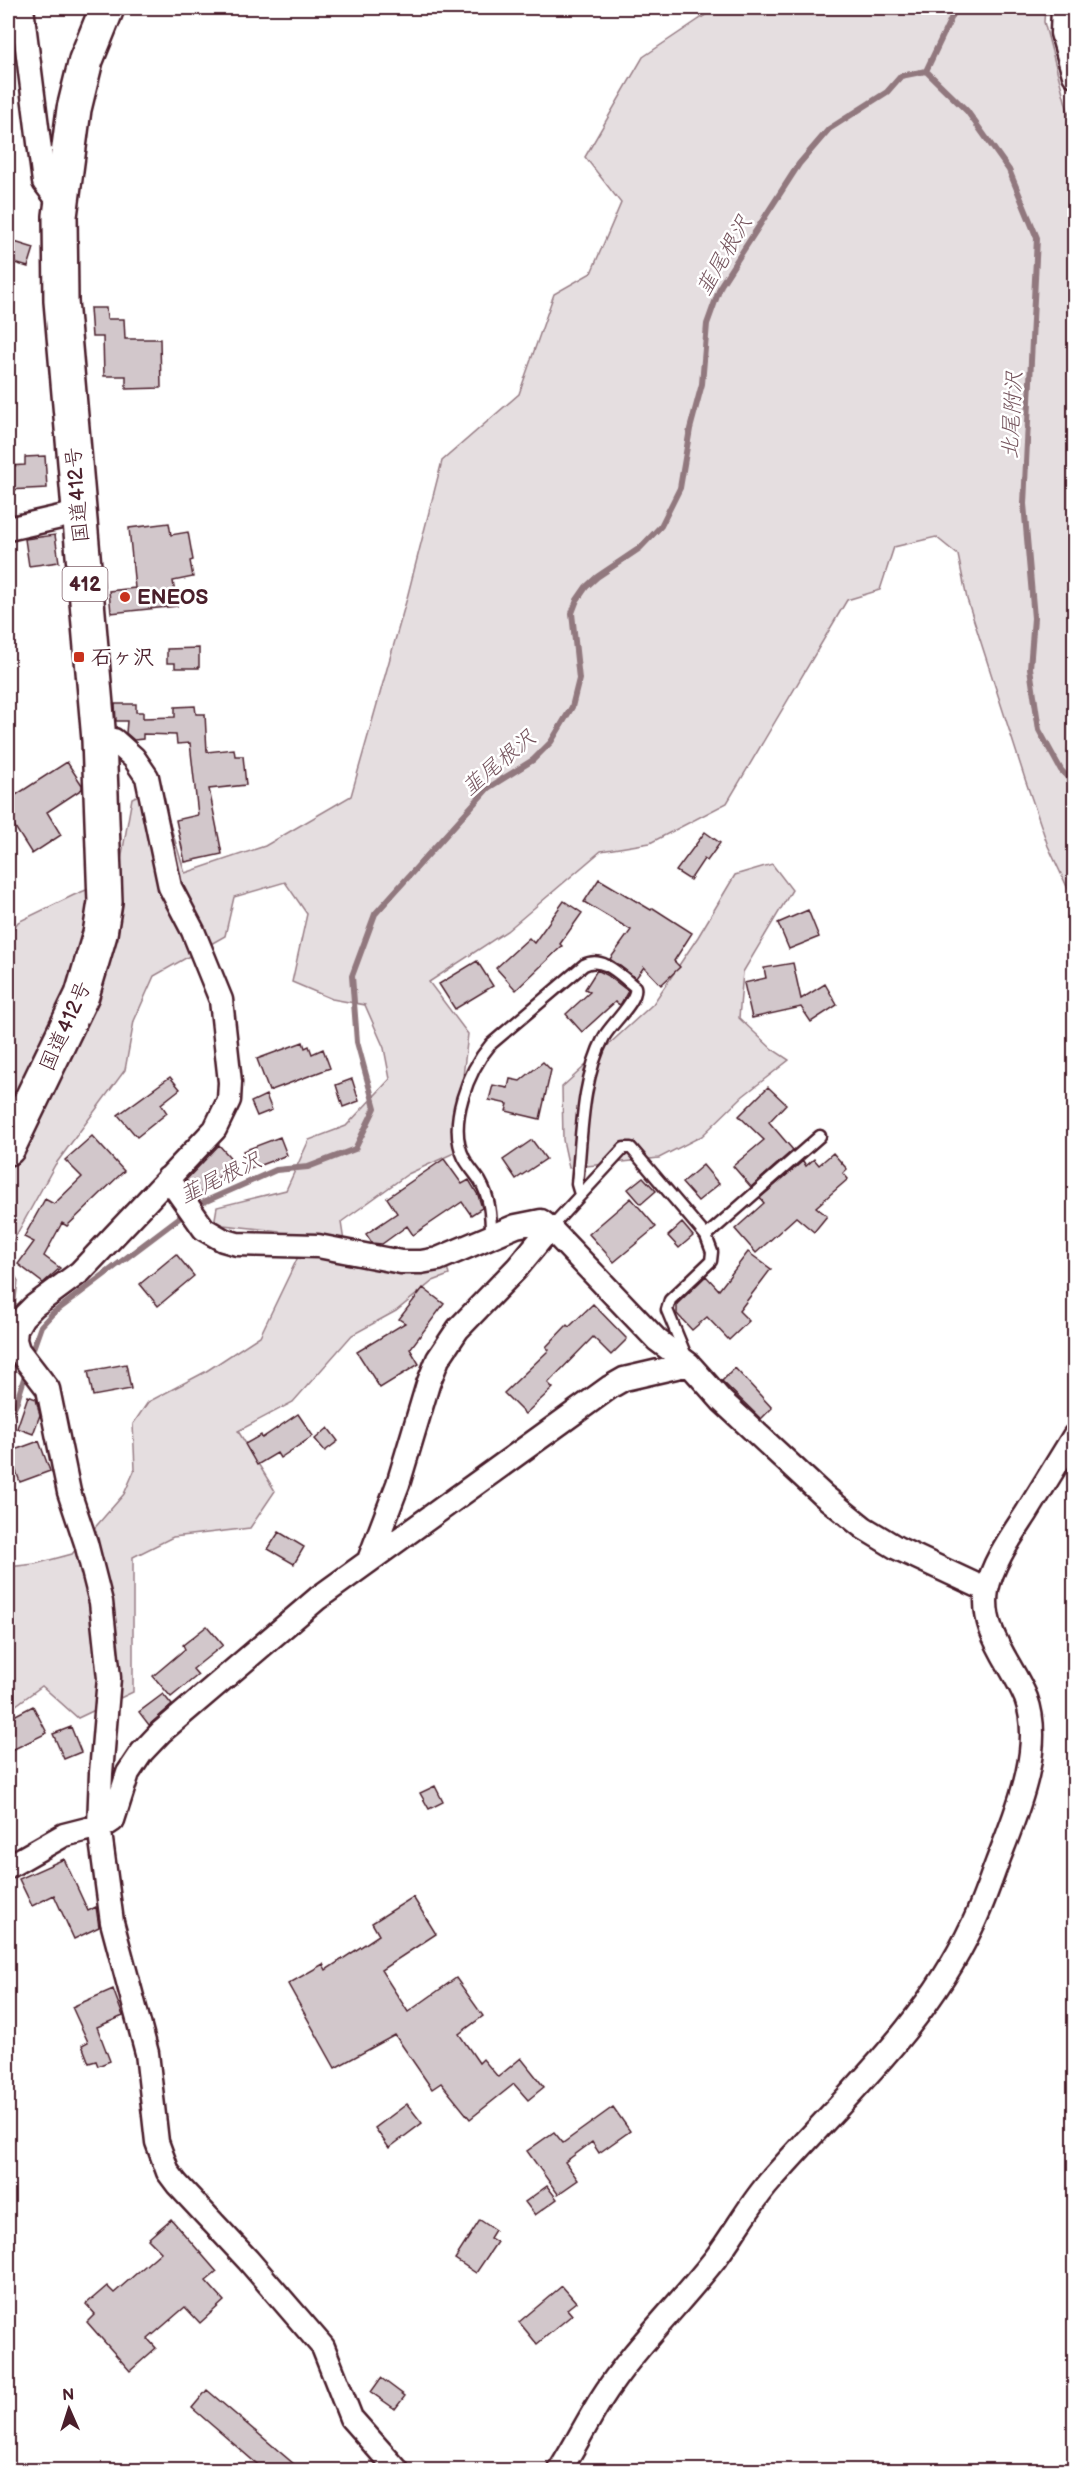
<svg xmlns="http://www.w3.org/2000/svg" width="1082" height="2478" font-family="'Balsamiq Sans','Klee One',sans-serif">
  <rect width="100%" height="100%" fill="#fff"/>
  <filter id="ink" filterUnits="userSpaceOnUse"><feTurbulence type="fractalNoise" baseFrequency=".0167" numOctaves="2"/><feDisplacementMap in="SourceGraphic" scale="12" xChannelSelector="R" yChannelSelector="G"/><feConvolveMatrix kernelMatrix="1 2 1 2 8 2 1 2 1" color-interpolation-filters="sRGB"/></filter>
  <g filter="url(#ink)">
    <path fill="#e5dee0" stroke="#987e86" stroke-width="1.5" d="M716,8H1045L1044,22L1070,119L1074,161V930L1069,891L1048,846L1025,779L967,599L958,555L936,537L894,547L880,590L847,600L727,803L650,843L601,851L507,931L429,982L468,1034L454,1153L408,1174L341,1222L347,1261L447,1267L449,1275L433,1281L396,1311L352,1335L293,1402L238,1431L275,1491L250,1528L173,1537L133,1557V1692L78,1718L42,1686L8,1711V1567L35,1564L72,1554L124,1494L135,1469L133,1424L148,1402L205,1372L260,1336L297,1259L279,1231L214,1224L217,1207L286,1190L309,1140L346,1126L390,1079L384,1048L365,1005L332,999L292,982L307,914L285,882L234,897L225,936L154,976L134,1021L125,1070L55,1165L8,1250V937L18,922L74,895L118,877L132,798L158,786L185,873L265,846L351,796L407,598L442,461L519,394L554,294L591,273L621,203L585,157L643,57Z
      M772,864L792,890L743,972L739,1018L772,1049L789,1060L743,1096L702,1136L659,1158L569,1168L563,1140L562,1087L653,1004L698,937L735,875Z
      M8,1263L18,1281L8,1365Z"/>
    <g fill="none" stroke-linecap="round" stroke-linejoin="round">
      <path stroke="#91787e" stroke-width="6" d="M926,71L967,111L1009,170L1037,238L1024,504L1034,618L1030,668L1039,730L1061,770L1074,784
        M926,71L956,8
        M195,1206L276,1170L308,1167L355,1149L375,1108L357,1042L352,976L375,914L488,788L533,760L551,742L572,707L579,679L572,613L577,600L586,587L597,577L640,548L661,526L680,488L690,429L702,384L707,324L721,285L799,164L829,129L887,92L901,76L926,71
        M30,1357L41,1326L52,1314L187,1212
        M8,1420L17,1401L27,1369"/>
    </g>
    <path fill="#d2c7cb" stroke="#4a1f2b" stroke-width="1.5" d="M8,240L34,248L28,267L8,261Z
      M90,308H106L107,319H124L125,339H160L161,388L126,389V376H104L103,337H92Z
      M45,456L47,488L8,490V466L25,465V457Z
      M169,523L171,535L188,532L193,560L190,561L193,577L173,581L177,606L111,613L109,591L135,588L129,528Z
      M55,535L59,562L29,566L25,539Z
      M199,648V668H175V663H167V649Z
      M115,704H136V712H143V718L175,717V707L195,706L196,714H205L207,752L234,749L235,756H243L246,785L209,789L222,854L185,862L176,820L198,815L190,743L177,744L176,735L143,734V739L134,740L126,733L127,721H116Z
      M67,762L82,785V789L47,812L61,835L32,854L8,816V800Z
      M705,832L720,843L707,861L704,859L690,880L676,871Z
      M599,879L651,910L653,908L692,933L674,961L680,967L661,985L644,967L636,978L610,959L631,930L584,902Z
      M564,901L582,913L560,944L562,946L516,990L496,968L529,938L534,943Z
      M808,910L819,937L789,949L778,923Z
      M477,961L493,986L455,1009L439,984Z
      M793,963L801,999L825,984L837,1005L811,1022L801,1007L752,1018L744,983L766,978L764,968Z
      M597,970L607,975L628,991L620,1005L615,1002L582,1032L566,1014L590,992L585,989Z
      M303,1042L305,1048L309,1046L312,1054L323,1049L330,1068L269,1091L257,1059Z
      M543,1062L551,1070L540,1119L506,1111L508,1104L489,1100L493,1085L508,1088L510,1079L520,1081Z
      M170,1077L180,1089L161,1104L167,1113L137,1137L118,1115Z
      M352,1079L359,1101L343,1107L336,1085Z
      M768,1087L786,1104L769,1122L793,1150L751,1187L733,1166L764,1140L739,1116Z
      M266,1095L272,1110L257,1116L251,1102Z
      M92,1136L124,1171L67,1226L62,1223L44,1256L60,1268L43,1283L18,1264L34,1242L24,1237L45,1199L54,1204L82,1177L65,1160Z
      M280,1137L287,1155L250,1169L243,1151Z
      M532,1140L546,1159L516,1179L503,1160Z
      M219,1145L235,1163L199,1194L186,1180Z
      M833,1153L847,1169L843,1173L848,1179L816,1207L827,1216L814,1232L796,1217L756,1253L735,1229L764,1203L760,1198L803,1161L806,1166L814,1159L819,1165Z
      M444,1159L462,1184L469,1180L478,1195L482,1208L471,1215L462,1202L413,1235L407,1226L382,1244L372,1243L366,1234L397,1213L387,1198Z
      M703,1165L719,1184L698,1201L682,1183Z
      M643,1177L656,1191L641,1204L628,1189Z
      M631,1198L656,1227L614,1262L589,1234Z
      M682,1223L693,1236L679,1248L668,1236Z
      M748,1252L771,1269L739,1311L749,1321L729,1340L707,1317L692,1330L677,1314V1304L706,1276L719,1290Z
      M176,1254L194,1276L158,1306L140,1284Z
      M423,1288L444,1304L410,1349L419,1364L380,1388L357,1352L405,1323L399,1319Z
      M593,1304L627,1339L611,1355L593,1337L548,1383L553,1388L525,1414L504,1393L549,1350L546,1347L567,1325L569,1327Z
      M126,1364L131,1389L93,1396L88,1371Z
      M735,1368L772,1408L761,1419L722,1381Z
      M28,1396L36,1399L40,1415L33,1434L17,1428Z
      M298,1414L313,1436L280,1458L277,1453L257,1465L245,1444L261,1435L262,1438Z
      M328,1428L338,1441L325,1451L315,1439Z
      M39,1441L50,1471L20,1482L9,1452Z
      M279,1532L304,1547L294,1564L268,1549Z
      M207,1626L223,1645L193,1669L198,1675L171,1697L153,1676L185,1649L183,1645Z
      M163,1694L172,1705L149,1725L139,1712Z
      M33,1706L47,1733L8,1752V1719Z
      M71,1727L81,1752L64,1759L53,1734Z
      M435,1786L443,1802L429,1809L420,1793Z
      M64,1859L88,1911L96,1907L99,1927L74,1939L54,1895L32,1906L19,1879Z
      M413,1897L436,1934L381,1970L408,2012L456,1978L483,2016L459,2034L479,2063L483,2059L498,2077L521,2058L544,2087L528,2100L514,2084L470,2119L441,2083L432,2089L395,2035L335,2068L288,1984L323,1964L326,1970L379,1935L372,1923Z
      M113,1989L123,2016L97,2027L110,2061L98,2066L96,2061L89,2063L82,2045L88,2042L72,2007Z
      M407,2104L422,2123L389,2148L375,2128Z
      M613,2107L630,2131L599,2153L592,2142L565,2162L578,2180L558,2194L527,2151L554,2132L563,2143Z
      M547,2186L557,2199L535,2215L525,2202Z
      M171,2219L217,2272L206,2281L224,2301L200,2323L185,2307L148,2339L156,2348L130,2371L87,2322L95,2314L86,2304L107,2286L114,2293L161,2252L148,2239Z
      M480,2220L495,2230L490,2238L497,2242L476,2273L455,2259Z
      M562,2286L576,2302L567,2309L572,2315L537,2344L519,2322Z
      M381,2378L405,2396L395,2409L371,2392Z
      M207,2390L301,2470H264L192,2408Z"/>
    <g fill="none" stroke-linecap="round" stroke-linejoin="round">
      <g stroke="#4a1f2b" stroke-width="15">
        <path id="lane" d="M550,1228L624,1148H631L706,1236L820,1136
          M491,1235C491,1215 490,1198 480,1181C475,1173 468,1166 464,1158C447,1124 468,1071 491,1044L584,965C603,955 621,976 635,987C639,1000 611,1024 604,1037C581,1081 582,1136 577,1184L580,1194
          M686,1356L667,1310L670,1300L711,1261L712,1252L706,1236"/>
      </g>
      <g stroke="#4a1f2b" stroke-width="27">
        <path id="street" d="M22,8L44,182L61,204
          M1063,8L1062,33L1074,75
          M8,529L78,513
          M99,740H114L134,758L147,777L170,887L193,931L221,1000L230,1082L229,1100L215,1129L80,1272L34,1306L23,1317L16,1329L15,1340L18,1350L48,1389L69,1492L86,1543L101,1602L109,1678L101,1773L99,1825L112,1922L147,2053L157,2142L168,2172L177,2184L248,2260L323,2347L351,2418L397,2470
          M168,1178L204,1229L223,1240L237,1244L318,1246L401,1262H421L438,1259L516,1226L541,1221L550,1228L657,1340L689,1364L722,1401L823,1495L864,1528L897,1548L987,1590
          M369,1560L398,1484L428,1384L438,1359L458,1329L517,1268L550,1228
          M8,1867L64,1835L107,1824L113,1820L128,1773L142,1752L161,1732L318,1598L610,1387L624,1379L689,1364
          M560,2470C574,2448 586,2424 600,2401C632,2350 678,2306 715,2259C735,2233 750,2203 772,2179C843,2098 926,2025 972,1926C982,1906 989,1884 997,1863C1015,1816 1045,1749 1026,1698C1012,1663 980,1632 987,1590C992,1564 1011,1537 1026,1514C1042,1488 1058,1462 1074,1436"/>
      </g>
      <g stroke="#4a1f2b" stroke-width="38">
        <path id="highway" d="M8,1148L82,995L100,934L105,902L99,740L61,301L60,216L74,109L86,60L107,8"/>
      </g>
      <use href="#lane" stroke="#fff" stroke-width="10"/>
      <use href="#street" stroke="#fff" stroke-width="22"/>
      <use href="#highway" stroke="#fff" stroke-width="33"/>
    </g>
  </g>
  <g fill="#c8321e" stroke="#fff" stroke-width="2">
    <circle cx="125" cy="597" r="6"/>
    <rect x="73" y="651" width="12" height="12" rx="3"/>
  </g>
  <g text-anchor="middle" stroke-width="5" stroke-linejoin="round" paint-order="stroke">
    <rect fill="#fff" stroke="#80626b" stroke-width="1.5" x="62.5" y="567" width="45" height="34" rx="4.5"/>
    <g font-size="20" font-weight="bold" fill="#4a1f2b">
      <text x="85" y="591">412</text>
    </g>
    <g font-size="21" fill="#4a1f2b" stroke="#fff">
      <text transform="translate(77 495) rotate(-95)" y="7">国道412号</text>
      <text transform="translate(65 1026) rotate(-66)" y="7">国道412号</text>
    </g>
    <g font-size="21" font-weight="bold" fill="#4a1f2b" stroke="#fff" text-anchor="start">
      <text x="137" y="604">ENEOS</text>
      <text x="91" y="664">石ヶ沢</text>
    </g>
    <g font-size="22" font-style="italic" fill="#74535c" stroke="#fff">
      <text transform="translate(723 255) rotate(-60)" y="8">韮尾根沢</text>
      <text transform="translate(1011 415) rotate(-87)" y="8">北尾附沢</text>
      <text transform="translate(498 762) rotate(-40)" y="8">韮尾根沢</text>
      <text transform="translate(220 1177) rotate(-26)" y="8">韮尾根沢</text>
    </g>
  </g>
  <rect width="1082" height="2478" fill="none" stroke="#fff" stroke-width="30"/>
  <rect x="15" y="15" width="1052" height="2448" fill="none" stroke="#4a1f2b" stroke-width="2" filter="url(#ink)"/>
  <g transform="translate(69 2409) rotate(357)" stroke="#ffffff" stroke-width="4.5" paint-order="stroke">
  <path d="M0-4.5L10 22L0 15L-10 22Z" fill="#4a1f2b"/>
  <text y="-9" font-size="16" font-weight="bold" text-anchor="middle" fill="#4a1f2b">N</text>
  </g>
</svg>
